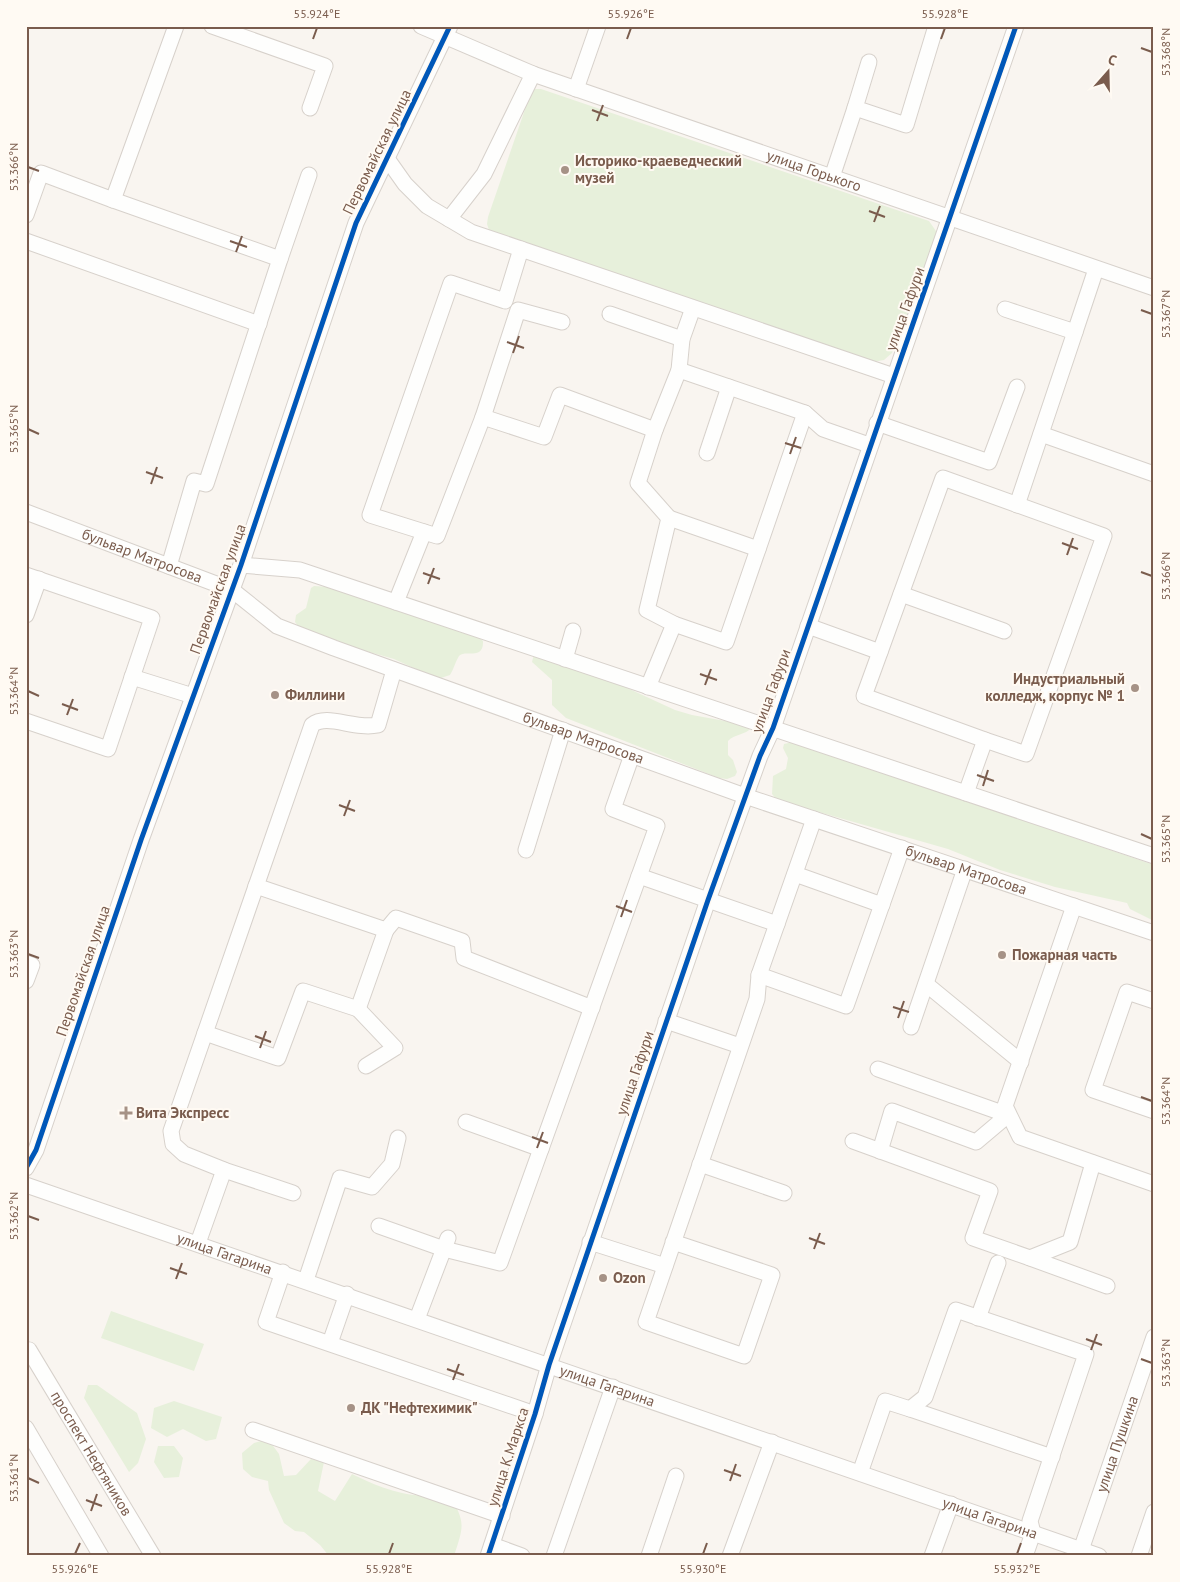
<svg xmlns="http://www.w3.org/2000/svg" width="1180" height="1582" font-family="'PT Sans',sans-serif">
  <rect width="100%" height="100%" fill="#f9f5f0"/>
  <path fill="#e7f0db" d="M532,89H541L929,221L938,234L892,353L884,360L873,362L490,233L487,224L488,217Z
    M314,586L329,587L477,636L483,641C484,661 464,649 459,656C455,662 454,669 450,675L438,679L394,659L341,644L298,626L295,622L296,615L306,608L311,588Z
    M534,654L612,681L675,710L692,715L742,724L751,728C746,735 734,734 728,741V755L733,760L737,772L735,776L727,779L719,778L566,718L552,705V680L532,662Z
    M793,742L1154,865V921L1130,909L1127,903L1055,887L1000,870L948,849L777,800L772,794L773,776L786,769L788,758L783,748L784,744Z
    M111,1311L204,1344L194,1371L101,1338Z
    M88,1385H97L137,1413L146,1439L138,1463L129,1472L84,1398Z
    M174,1401L222,1417L216,1439L206,1441L183,1429L167,1437L151,1428L154,1408Z
    M268,1439L279,1454L284,1476L296,1475L311,1459L324,1462L318,1491L335,1501L352,1474C380,1488 416,1502 448,1493C466,1522 464,1525 454,1556H329L320,1545L304,1532L295,1531L284,1523L269,1490L268,1481L252,1477L243,1469L242,1453L254,1443Z
    M158,1446H174L183,1458L179,1477L164,1478L154,1462Z"/>
  <g fill="none" stroke-linecap="round" stroke-linejoin="round">
    <g stroke="#d7d1cb" stroke-width="17">
      <g id="minor">
        <path d="M176,26L113,200L280,259L309,175"/>
        <path d="M212,26L325,66L310,108"/>
        <path id="s1" d="M421,26L533,74L1154,288"/>
        <path d="M869,62L855,108L906,125L936,26"/>
        <path d="M576,89L598,26"/>
        <path d="M388,160L405,184L427,206L471,232L894,376"/>
        <path d="M832,177L855,108"/>
        <path d="M26,215L41,173L113,200"/>
        <path d="M449,219L484,174L533,74"/>
        <path d="M26,241L259,324"/>
        <path d="M521,249L505,301L451,283L370,515L437,536L483,417L544,437L560,395L655,430"/>
        <path d="M1005,309L1075,332L1096,269"/>
        <path d="M610,314L682,339"/>
        <path d="M679,370L805,413L823,429L869,445"/>
        <path d="M483,417L518,310L562,322"/>
        <path d="M877,423L989,462L1017,387"/>
        <path d="M1041,434L1154,474"/>
        <path d="M707,453L729,387"/>
        <path d="M1017,505L1075,332"/>
        <path id="s2" d="M26,512L232,590L277,626L334,648L745,796L1154,933"/>
        <path d="M669,518L758,549"/>
        <path d="M241,565L300,570L1154,856"/>
        <path d="M169,566L194,481L206,484L280,259"/>
        <path d="M26,575L152,618L108,749L26,721"/>
        <path d="M901,594L1004,631"/>
        <path d="M396,602L424,532"/>
        <path d="M26,615L39,579"/>
        <path d="M674,624L726,642L805,413"/>
        <path d="M808,626L880,652L943,478L1104,536L1026,754L985,740L966,793"/>
        <path d="M880,652L864,696L985,740"/>
        <path d="M565,659L573,631"/>
        <path d="M132,677L193,696"/>
        <path d="M648,687L674,624L647,610L669,518L638,483L655,430L679,370L682,339L693,308"/>
        <path d="M814,819L759,975L846,1006L902,848"/>
        <path d="M526,850L563,730"/>
        <path d="M795,874L882,905"/>
        <path d="M639,876L777,924"/>
        <path d="M256,886L386,930L396,918L462,941L464,958L592,1008"/>
        <path d="M1074,906L1005,1106L1020,1137L1154,1184"/>
        <path d="M26,963L32,965L26,981"/>
        <path d="M926,984L1021,1062"/>
        <path d="M1154,1001L1127,992L1093,1090L1154,1111"/>
        <path d="M358,1009L395,1048L366,1066"/>
        <path d="M666,1021L740,1046"/>
        <path d="M911,1027L965,869"/>
        <path d="M205,1033L278,1058L303,991L358,1009L386,930"/>
        <path d="M878,1069L1008,1115L976,1142L892,1111L880,1151"/>
        <path d="M466,1122L541,1149"/>
        <path d="M853,1141L990,1191L973,1238L1030,1258L1070,1242L1093,1163"/>
        <path d="M700,1164L784,1193"/>
        <path d="M26,1168L36,1150L141,840L241,565L356,223L450,26"/>
        <path d="M224,1170L293,1193"/>
        <path id="s3" d="M26,1185L1099,1556"/>
        <path d="M379,1226L444,1249L500,1263L657,826L613,809L632,755"/>
        <path d="M590,1242L665,1266"/>
        <path d="M673,1242L772,1275L744,1356L646,1322L757,999L759,975"/>
        <path d="M198,1243L224,1170L184,1154L173,1144L171,1131L312,725C327,713 354,730 378,725L394,670"/>
        <path d="M1030,1258L1107,1286"/>
        <path d="M283,1272L266,1322L535,1414"/>
        <path d="M306,1280L340,1178L372,1187L392,1164L398,1138"/>
        <path d="M978,1318L998,1263"/>
        <path d="M417,1319L448,1238"/>
        <path d="M330,1343L347,1294"/>
        <path id="s4" d="M26,1351L29,1350L153,1556"/>
        <path d="M910,1409L1052,1457"/>
        <path d="M26,1428L101,1556"/>
        <path d="M253,1430L502,1516"/>
        <path d="M860,1473L885,1401L910,1409L925,1397L956,1310L1086,1354L1030,1521L1033,1533L1025,1556"/>
        <path d="M492,1545L522,1556"/>
        <path id="s5" d="M1081,1550L1154,1337"/>
        <path d="M488,1556L535,1414L549,1365L708,900L760,756L773,728C853,494 937,261 1016,26"/>
        <path d="M554,1556L613,1387"/>
        <path d="M649,1556L676,1476"/>
        <path d="M730,1556L772,1442"/>
        <path d="M932,1556L951,1504"/>
        <path d="M1139,1556L1154,1512"/>
      </g>
    </g>
    <use href="#minor" stroke="#fefefd" stroke-width="15"/>
    <g stroke="#fffaf3" stroke-width="8">
      <path id="cycleway" d="M26,1168L36,1150L141,840L241,565L356,223L450,26
        M488,1556L535,1414L549,1365L708,900L760,756L773,728C853,494 937,261 1016,26"/>
    </g>
    <use href="#cycleway" stroke="#0057b8" stroke-width="5"/>
  </g>
  <path fill="none" stroke="#7a5c4d" stroke-width="2" d="M313,39L317,28M627,39L631,28M941,39L945,28M1141,48L1152,52M592,110L608,116M597,121L603,105M28,167L39,171M869,211L885,217M874,222L880,206M230,241L247,247M236,252L242,236M1141,310L1152,314M507,342L524,348M513,353L519,336M28,429L39,434M785,443L801,448M790,454L796,437M146,472L163,478M151,484L157,467M1062,543L1078,549M1067,555L1073,538M1141,572L1152,576M423,573L440,579M428,584L434,568M700,674L717,680M705,685L711,669M28,691L39,696M62,704L78,710M67,715L73,699M977,775L994,781M983,786L988,770M339,805L355,811M344,816L350,800M1141,834L1152,839M616,906L632,912M621,917L627,900M28,954L39,958M893,1007L909,1012M898,1018L904,1001M255,1036L271,1042M260,1048L266,1031M1141,1097L1152,1101M532,1137L548,1143M537,1148L543,1132M28,1216L39,1220M809,1238L825,1244M814,1249L820,1233M170,1268L187,1274M176,1279L182,1263M1086,1339L1102,1345M1091,1350L1097,1334M1141,1359L1152,1363M447,1369L464,1375M453,1380L459,1364M724,1470L741,1476M28,1478L39,1483M730,1481L736,1464M86,1500L102,1506M91,1511L97,1494M75,1554L80,1543M389,1554L393,1543M703,1554L707,1543M1017,1554L1021,1543"/>
  <g fill="#a69286" stroke="#fffaf3" stroke-width="2">
    <circle cx="565" cy="170" r="5"/>
    <circle cx="1135" cy="688" r="5"/>
    <circle cx="275" cy="695" r="5"/>
    <circle cx="1002" cy="955" r="5"/>
    <path d="M123.5 1105.5h5v5h5v5h-5v5h-5v-5h-5v-5h5z"/>
    <circle cx="603" cy="1278" r="5"/>
    <circle cx="351" cy="1408" r="5"/>
  </g>
  <g text-anchor="middle" stroke-width="4" stroke-linejoin="round" paint-order="stroke">
    <g font-size="15" fill="#7a5c4d" stroke="#fffaf3">
      <text transform="translate(377 152) rotate(-64)" y="5">Первомайская улица</text>
      <text dy="5" stroke="none"><textPath href="#s1" startOffset="419">улица Горького</textPath></text>
      <text transform="translate(905 309) rotate(-70)" y="5">улица Гафури</text>
      <text dy="5" stroke="none"><textPath href="#s2" startOffset="124">бульвар Матросова</textPath></text>
      <text transform="translate(218 589) rotate(-70)" y="5">Первомайская улица</text>
      <text transform="translate(771 691) rotate(-70)" y="5">улица Гафури</text>
      <text dy="5" stroke="none"><textPath href="#s2" startOffset="604">бульвар Матросова</textPath></text>
      <text dy="5" stroke="none"><textPath href="#s2" startOffset="1009">бульвар Матросова</textPath></text>
      <text transform="translate(83 971) rotate(-71)" y="5">Первомайская улица</text>
      <text transform="translate(635 1073) rotate(-71)" y="5">улица Гафури</text>
      <text dy="5" stroke="none"><textPath href="#s3" startOffset="210">улица Гагарина</textPath></text>
      <text dy="5" stroke="none"><textPath href="#s3" startOffset="615">улица Гагарина</textPath></text>
      <text dy="5" stroke="none"><textPath href="#s5" startOffset="112">улица Пушкина</textPath></text>
      <text dy="5" stroke="none"><textPath href="#s4" startOffset="124">проспект Нефтяников</textPath></text>
      <text transform="translate(508 1457) rotate(-72)" y="5">улица К.Маркса</text>
      <text dy="5" stroke="none"><textPath href="#s3" startOffset="1020">улица Гагарина</textPath></text>
    </g>
    <g font-size="15" font-weight="bold" fill="#7a5c4d" stroke="#fffaf3" text-anchor="start">
      <text x="575" y="166">Историко-краеведческий<tspan x="575" dy="17">музей</tspan></text>
      <text x="1125" y="684" text-anchor="end">Индустриальный<tspan x="1125" dy="17">колледж, корпус № 1</tspan></text>
      <text x="285" y="700">Филлини</text>
      <text x="1012" y="960">Пожарная часть</text>
      <text x="136" y="1118">Вита Экспресс</text>
      <text x="613" y="1283">Ozon</text>
      <text x="361" y="1413">ДК "Нефтехимик"</text>
    </g>
  </g>
  <rect width="1180" height="1582" fill="none" stroke="#fffaf3" stroke-width="55"/>
  <g transform="translate(1108 72) rotate(20)" stroke="#fffaf3" stroke-width="4" paint-order="stroke">
  <path d="M0-4L9 19L0 12L-9 19Z" fill="#7a5c4d"/>
  <text y="-8" font-size="14" font-weight="bold" text-anchor="middle" fill="#7a5c4d">С</text>
  </g>
  <rect x="28" y="28" width="1124" height="1526" fill="none" stroke="#7a5c4d" stroke-width="2"/>
  <g font-size="12" text-anchor="middle" fill="#7a5c4d">
    <text x="317" y="18">55.924°E</text>
    <text x="631" y="18">55.926°E</text>
    <text x="945" y="18">55.928°E</text>
    <text transform="translate(1166 52) rotate(-90)" y="4">53.368°N</text>
    <text transform="translate(14 167) rotate(-90)" y="4">53.366°N</text>
    <text transform="translate(1166 314) rotate(-90)" y="4">53.367°N</text>
    <text transform="translate(14 429) rotate(-90)" y="4">53.365°N</text>
    <text transform="translate(1166 576) rotate(-90)" y="4">53.366°N</text>
    <text transform="translate(14 691) rotate(-90)" y="4">53.364°N</text>
    <text transform="translate(1166 839) rotate(-90)" y="4">53.365°N</text>
    <text transform="translate(14 954) rotate(-90)" y="4">53.363°N</text>
    <text transform="translate(1166 1101) rotate(-90)" y="4">53.364°N</text>
    <text transform="translate(14 1216) rotate(-90)" y="4">53.362°N</text>
    <text transform="translate(1166 1363) rotate(-90)" y="4">53.363°N</text>
    <text transform="translate(14 1478) rotate(-90)" y="4">53.361°N</text>
    <text x="75" y="1573">55.926°E</text>
    <text x="389" y="1573">55.928°E</text>
    <text x="703" y="1573">55.930°E</text>
    <text x="1017" y="1573">55.932°E</text>
  </g>
</svg>
